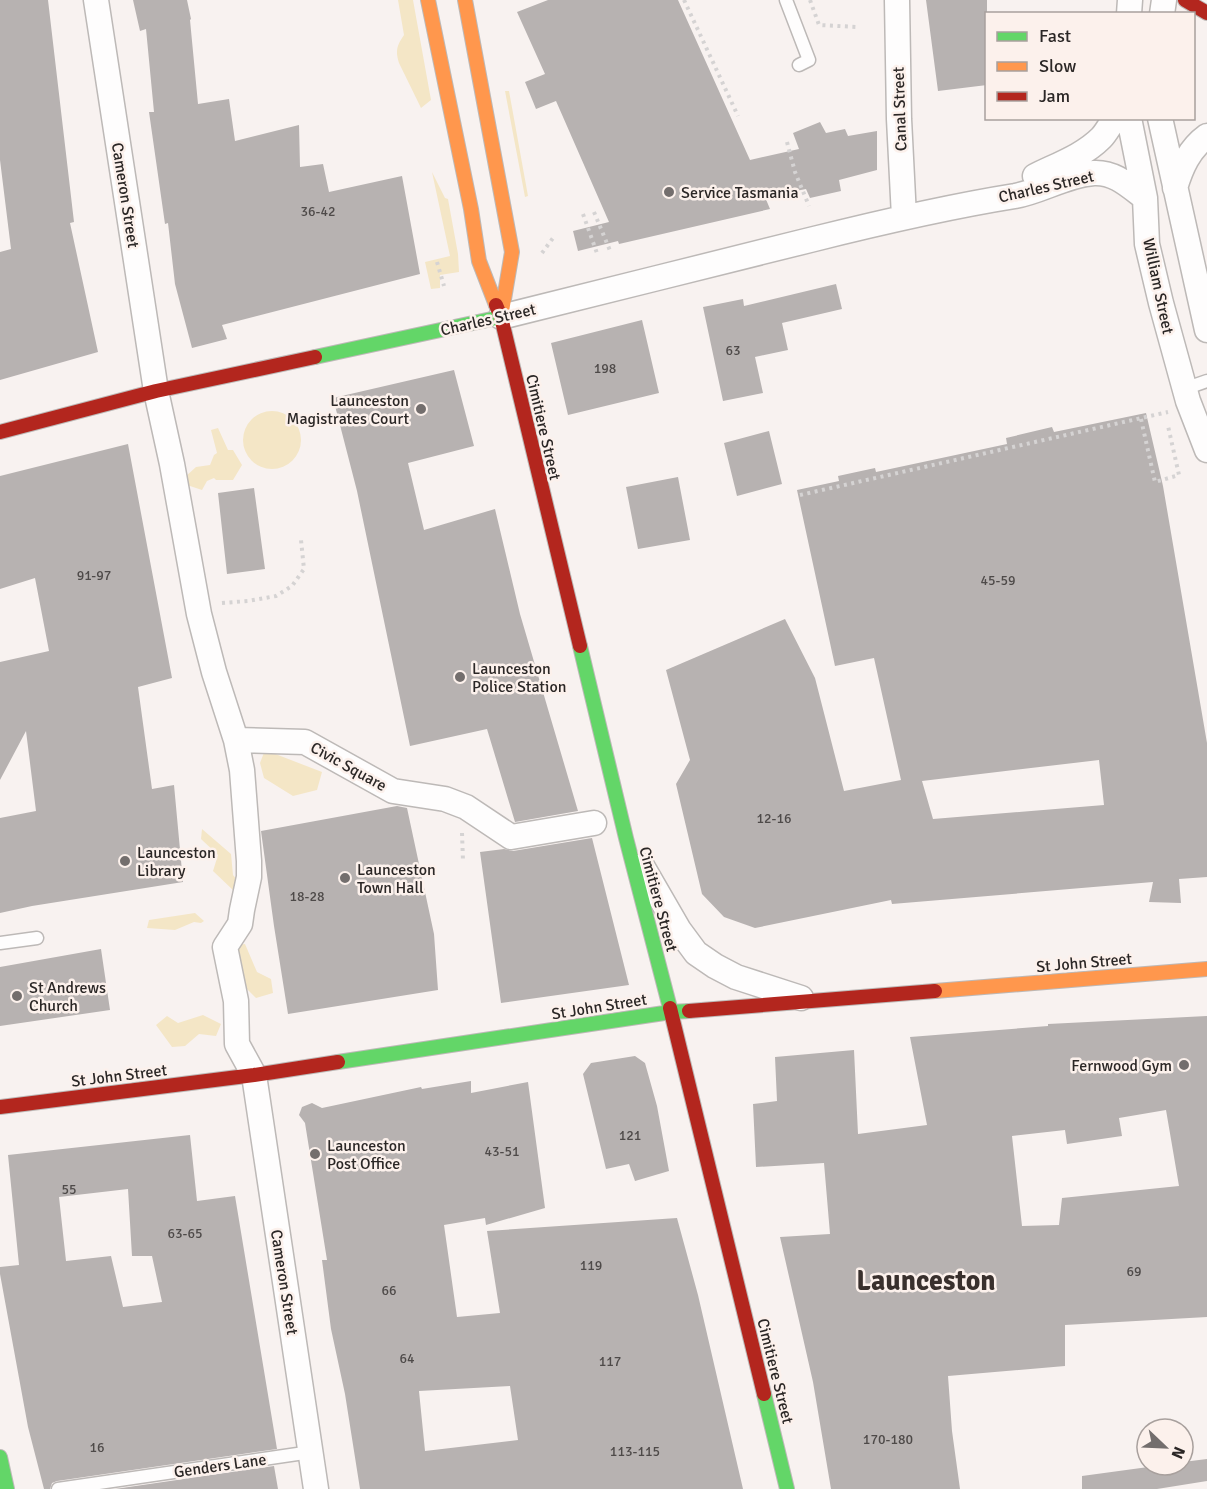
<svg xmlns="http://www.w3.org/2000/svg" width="1207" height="1489" font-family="Signika,sans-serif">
  <rect width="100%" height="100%" fill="#f8f2f0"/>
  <path fill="#f4e6c6" d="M398,0H413L431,100L421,108L399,63C395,51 397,45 404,35Z
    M505,91H509L528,196L525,197Z
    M432,172L445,198L448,199L458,254L459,272L440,275V288L431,289L425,262L450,256Z
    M243 440a29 29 0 1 1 58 0a29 29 0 1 1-58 0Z
    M218,428L228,450H233L242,465L233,480H216L214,478L207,481L202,490L187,485L185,477L196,467L210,465L214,455L217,453L211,430Z
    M265,750L322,772L317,790L293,796L264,778L260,763Z
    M202,829L231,854L233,875L242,886L234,891L213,871L218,855L201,839Z
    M195,913L204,921L201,923L194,922L175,930L147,928L149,920Z
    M245,944L257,972L271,979L273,993L256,998L244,986L231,946Z
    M203,1015L221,1024L216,1036L199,1034L185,1046L172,1047L156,1025L167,1016L178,1023Z"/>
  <path fill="#b7b2b1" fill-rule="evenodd" d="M0,0H48L74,222L70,223L98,352L0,380V252L11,249L0,160Z
    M133,0H187L191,19L190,20L198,104L229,99L235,141L299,125L300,167L323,164L329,192L402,176L420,274L222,325L227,339L192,348L175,284L168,223L165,224L149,112H154L146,29L140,31Z
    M548,0H678L750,160L799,149L793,133L820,122L826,133L845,129L848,136L877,131V170L839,180L841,191L810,198L806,189L765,197L770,209L619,244L618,241L578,251L573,231L609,222L556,101L536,109L525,82L545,74L517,12Z
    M926,0H987V85L938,91Z
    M836,284L842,309L782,323L788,350L755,357L763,393L723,401L703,307L743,299L744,306Z
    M642,320L659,393L568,415L551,343Z
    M454,370L474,446L408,463L424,530L495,509L520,614L578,811L515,822L487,729L410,746L357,491L333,398Z
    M1146,413L1163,486L1207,743V877L1179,879L1181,903L1149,902L1153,882L892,904L891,900L755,928L724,917L702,894L676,784L690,760L666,670L785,619L815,678L844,791L901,780L874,658L835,666L797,490L839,481L838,476L875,468L876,472L1007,444L1006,438L1052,427L1054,432ZM1099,760L1104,805L933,819L922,781Z
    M769,431L782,484L737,496L724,443Z
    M128,444L172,678L138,687L152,789L174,785L183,882L32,906L0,913V818L36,811L26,731L0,780V662L49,651L35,578L0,589V476Z
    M678,477L690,540L638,549L626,487Z
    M254,488L265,569L227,574L218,493Z
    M397,806L407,808L434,934L438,990L288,1014L274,926L261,831Z
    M592,838L629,985L501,1003L480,852L504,849L513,851Z
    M101,949L110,1010L0,1026V967Z
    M1207,1016V1317L1065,1325V1366L948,1376L952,1431L960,1489H831L813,1382L780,1237L830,1234L824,1163L756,1167L753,1104L777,1101L775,1057L854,1050L858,1134L927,1125L910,1037L1048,1026V1024ZM1166,1110L1179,1186L1062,1198L1059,1225L1022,1226L1012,1136L1065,1130L1067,1144L1122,1136L1119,1118Z
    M635,1056L645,1063L657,1106L669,1171L635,1181L629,1164L606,1169L583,1074L591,1063Z
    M471,1081V1093L528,1082L545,1208L486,1225L485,1218L444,1225L457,1317L500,1313L487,1231L677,1218L698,1295L743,1489H360L345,1394L331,1329L322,1260H327L305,1123L299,1115L302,1107L312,1103L322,1108L421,1087L422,1089ZM510,1386L518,1440L425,1451L419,1391Z
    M190,1135L197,1201L235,1196L277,1449L57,1481L52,1483L50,1489H44L28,1427L0,1274V1267L19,1265L8,1155ZM128,1189L132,1256H152L162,1302L123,1307L111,1256L66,1261L59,1197Z
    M1207,1459V1481L1157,1489H1082V1476L1163,1465H1183V1462Z
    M274,1466L278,1489H115Z"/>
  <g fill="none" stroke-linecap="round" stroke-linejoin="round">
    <g stroke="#bdb9b7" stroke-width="15">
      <path id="lane" d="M786,0L809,60L799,65
        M1184,389L1207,381
        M0,943L37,938
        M58,1489L311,1452"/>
    </g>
    <g stroke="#bdb9b7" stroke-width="27">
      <path id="street" d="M96,0L156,391L172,464L199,614L214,672L236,740L242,770L249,861V877L242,910L240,924L225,947L236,1001L237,1044L254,1075L316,1489
        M897,0L899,119L904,217
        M1129,14L1130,0
        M1162,14L1164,0
        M1129,118L1145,198L1147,244L1161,303L1188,401L1207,450
        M1160,118L1207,330
        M1035,176C1057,165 1083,156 1101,138C1106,133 1110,125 1115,118
        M1175,188C1181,168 1189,149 1207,136
        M501,317C604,292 707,265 810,240C878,223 946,207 1015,196C1042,191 1066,175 1094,173C1115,172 1129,186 1145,198
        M236,740L305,742L393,791L445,799L466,807L511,837L594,823
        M642,866L679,930L696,953L715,966L736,977L801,998"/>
    </g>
    <g stroke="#bdb9b7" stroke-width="16">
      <path id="fast" d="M315,357L501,317
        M580,646L626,838L670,1008
        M338,1062L671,1012L689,1011
        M764,1394L787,1489
        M0,1457L7,1489"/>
    </g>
    <g stroke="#bdb9b7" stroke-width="16">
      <path id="slow" d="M428,0L471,209L479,261L496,305
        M465,0L512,252L501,317
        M935,991L1207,969"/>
    </g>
    <g stroke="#bdb9b7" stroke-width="16">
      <path id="jam" d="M1185,0L1207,13
        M496,305L501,317L580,646
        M0,432L156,391L315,357
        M670,1008L764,1394
        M689,1011L935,991
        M0,1107L254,1075L338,1062"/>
    </g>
    <path stroke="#d5d3d3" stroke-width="4" stroke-dasharray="3 4.5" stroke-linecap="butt" d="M684,0L738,116
      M810,0L819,25L857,27
      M787,142L795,172L809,206
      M594,212L611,253
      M583,214L598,256
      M542,253L553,238
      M437,262L444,286
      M1141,419L1155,482L1179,475L1168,426
      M800,495L1168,412
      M222,603L248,601L276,596L292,586L304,569L301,540
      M462,833L463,861"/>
    <use href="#lane" stroke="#fefdfd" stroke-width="12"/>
    <use href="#street" stroke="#fefdfd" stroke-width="24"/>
    <use href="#fast" stroke="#63d668" stroke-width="14"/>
    <use href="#slow" stroke="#ff974d" stroke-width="14"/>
    <use href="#jam" stroke="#b3261e" stroke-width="14"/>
  </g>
  <g fill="#736e6d" stroke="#fcf1ec" stroke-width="2">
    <circle cx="669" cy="192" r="6"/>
    <circle cx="421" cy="409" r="6"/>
    <circle cx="460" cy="677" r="6"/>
    <circle cx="125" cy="861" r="6"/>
    <circle cx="345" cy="878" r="6"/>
    <circle cx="17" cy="996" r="6"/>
    <circle cx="1184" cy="1065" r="6"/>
    <circle cx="315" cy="1154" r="6"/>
  </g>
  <g text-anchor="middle" stroke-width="5" stroke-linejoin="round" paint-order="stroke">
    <g font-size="14" fill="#4e4a49">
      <text x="318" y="216">36-42</text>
      <text x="733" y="355">63</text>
      <text x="605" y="373">198</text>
      <text x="94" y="580">91-97</text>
      <text x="998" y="585">45-59</text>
      <text x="774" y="823">12-16</text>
      <text x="307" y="901">18-28</text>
      <text x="630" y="1140">121</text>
      <text x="502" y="1156">43-51</text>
      <text x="69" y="1194">55</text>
      <text x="185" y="1238">63-65</text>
      <text x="591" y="1270">119</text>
      <text x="1134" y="1276">69</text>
      <text x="389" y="1295">66</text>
      <text x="407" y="1363">64</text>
      <text x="610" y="1366">117</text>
      <text x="888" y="1444">170-180</text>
      <text x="97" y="1452">16</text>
      <text x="635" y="1456">113-115</text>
    </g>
    <g font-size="16" fill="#2b2726" stroke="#fcf1ec">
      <text transform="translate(899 109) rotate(-92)" y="6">Canal Street</text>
      <text transform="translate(1046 186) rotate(-13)" y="6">Charles Street</text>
      <text transform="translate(126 195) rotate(81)" y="6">Cameron Street</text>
      <text transform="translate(1159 286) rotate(78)" y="6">William Street</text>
      <text transform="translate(488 319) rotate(-13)" y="6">Charles Street</text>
      <text transform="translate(544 427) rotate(77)" y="6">Cimitiere Street</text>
      <text transform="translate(349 766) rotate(29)" y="6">Civic Square</text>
      <text transform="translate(659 899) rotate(75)" y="6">Cimitiere Street</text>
      <text transform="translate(1084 962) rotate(-5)" y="6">St John Street</text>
      <text transform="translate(599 1006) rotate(-9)" y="6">St John Street</text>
      <text transform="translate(119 1075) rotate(-7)" y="6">St John Street</text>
      <text transform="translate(285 1282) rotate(81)" y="6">Cameron Street</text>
      <text transform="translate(776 1371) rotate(76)" y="6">Cimitiere Street</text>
      <text transform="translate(220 1465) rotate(-8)" y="6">Genders Lane</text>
    </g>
    <g font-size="16" fill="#2b2726" stroke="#fcf1ec" text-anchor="start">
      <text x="681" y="198">Service Tasmania</text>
      <text x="409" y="406" text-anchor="end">Launceston<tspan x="409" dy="18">Magistrates Court</tspan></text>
      <text x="472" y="674">Launceston<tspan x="472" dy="18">Police Station</tspan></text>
      <text x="137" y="858">Launceston<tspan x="137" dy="18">Library</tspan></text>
      <text x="357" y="875">Launceston<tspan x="357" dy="18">Town Hall</tspan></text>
      <text x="29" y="993">St Andrews<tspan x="29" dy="18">Church</tspan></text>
      <text x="1172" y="1071" text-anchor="end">Fernwood Gym</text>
      <text x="327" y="1151">Launceston<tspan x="327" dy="18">Post Office</tspan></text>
    </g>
    <g font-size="28" font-weight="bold" fill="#39302d" stroke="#fcf1ec">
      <text x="926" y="1290">Launceston</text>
    </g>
  </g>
  <rect x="985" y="12" width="210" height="108" fill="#fcf1ec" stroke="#a8a09d" stroke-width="1.5"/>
  <rect x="997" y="32" width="30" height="9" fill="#63d668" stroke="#a8a09d" stroke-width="1.5"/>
  <text x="1039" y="42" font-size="18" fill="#2b2726">Fast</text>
  <rect x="997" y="62" width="30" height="9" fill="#ff974d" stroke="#a8a09d" stroke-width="1.5"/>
  <text x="1039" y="72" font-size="18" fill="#2b2726">Slow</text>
  <rect x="997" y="92" width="30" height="9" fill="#b3261e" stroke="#a8a09d" stroke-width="1.5"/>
  <text x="1039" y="102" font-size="18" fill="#2b2726">Jam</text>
  <g transform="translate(1165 1447) rotate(113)"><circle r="28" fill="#fcf1ec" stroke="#a8a09d" stroke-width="1.5"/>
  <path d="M0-4.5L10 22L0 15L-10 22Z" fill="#736e6d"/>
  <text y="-9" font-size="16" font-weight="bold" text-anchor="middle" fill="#2b2726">N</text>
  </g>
</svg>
